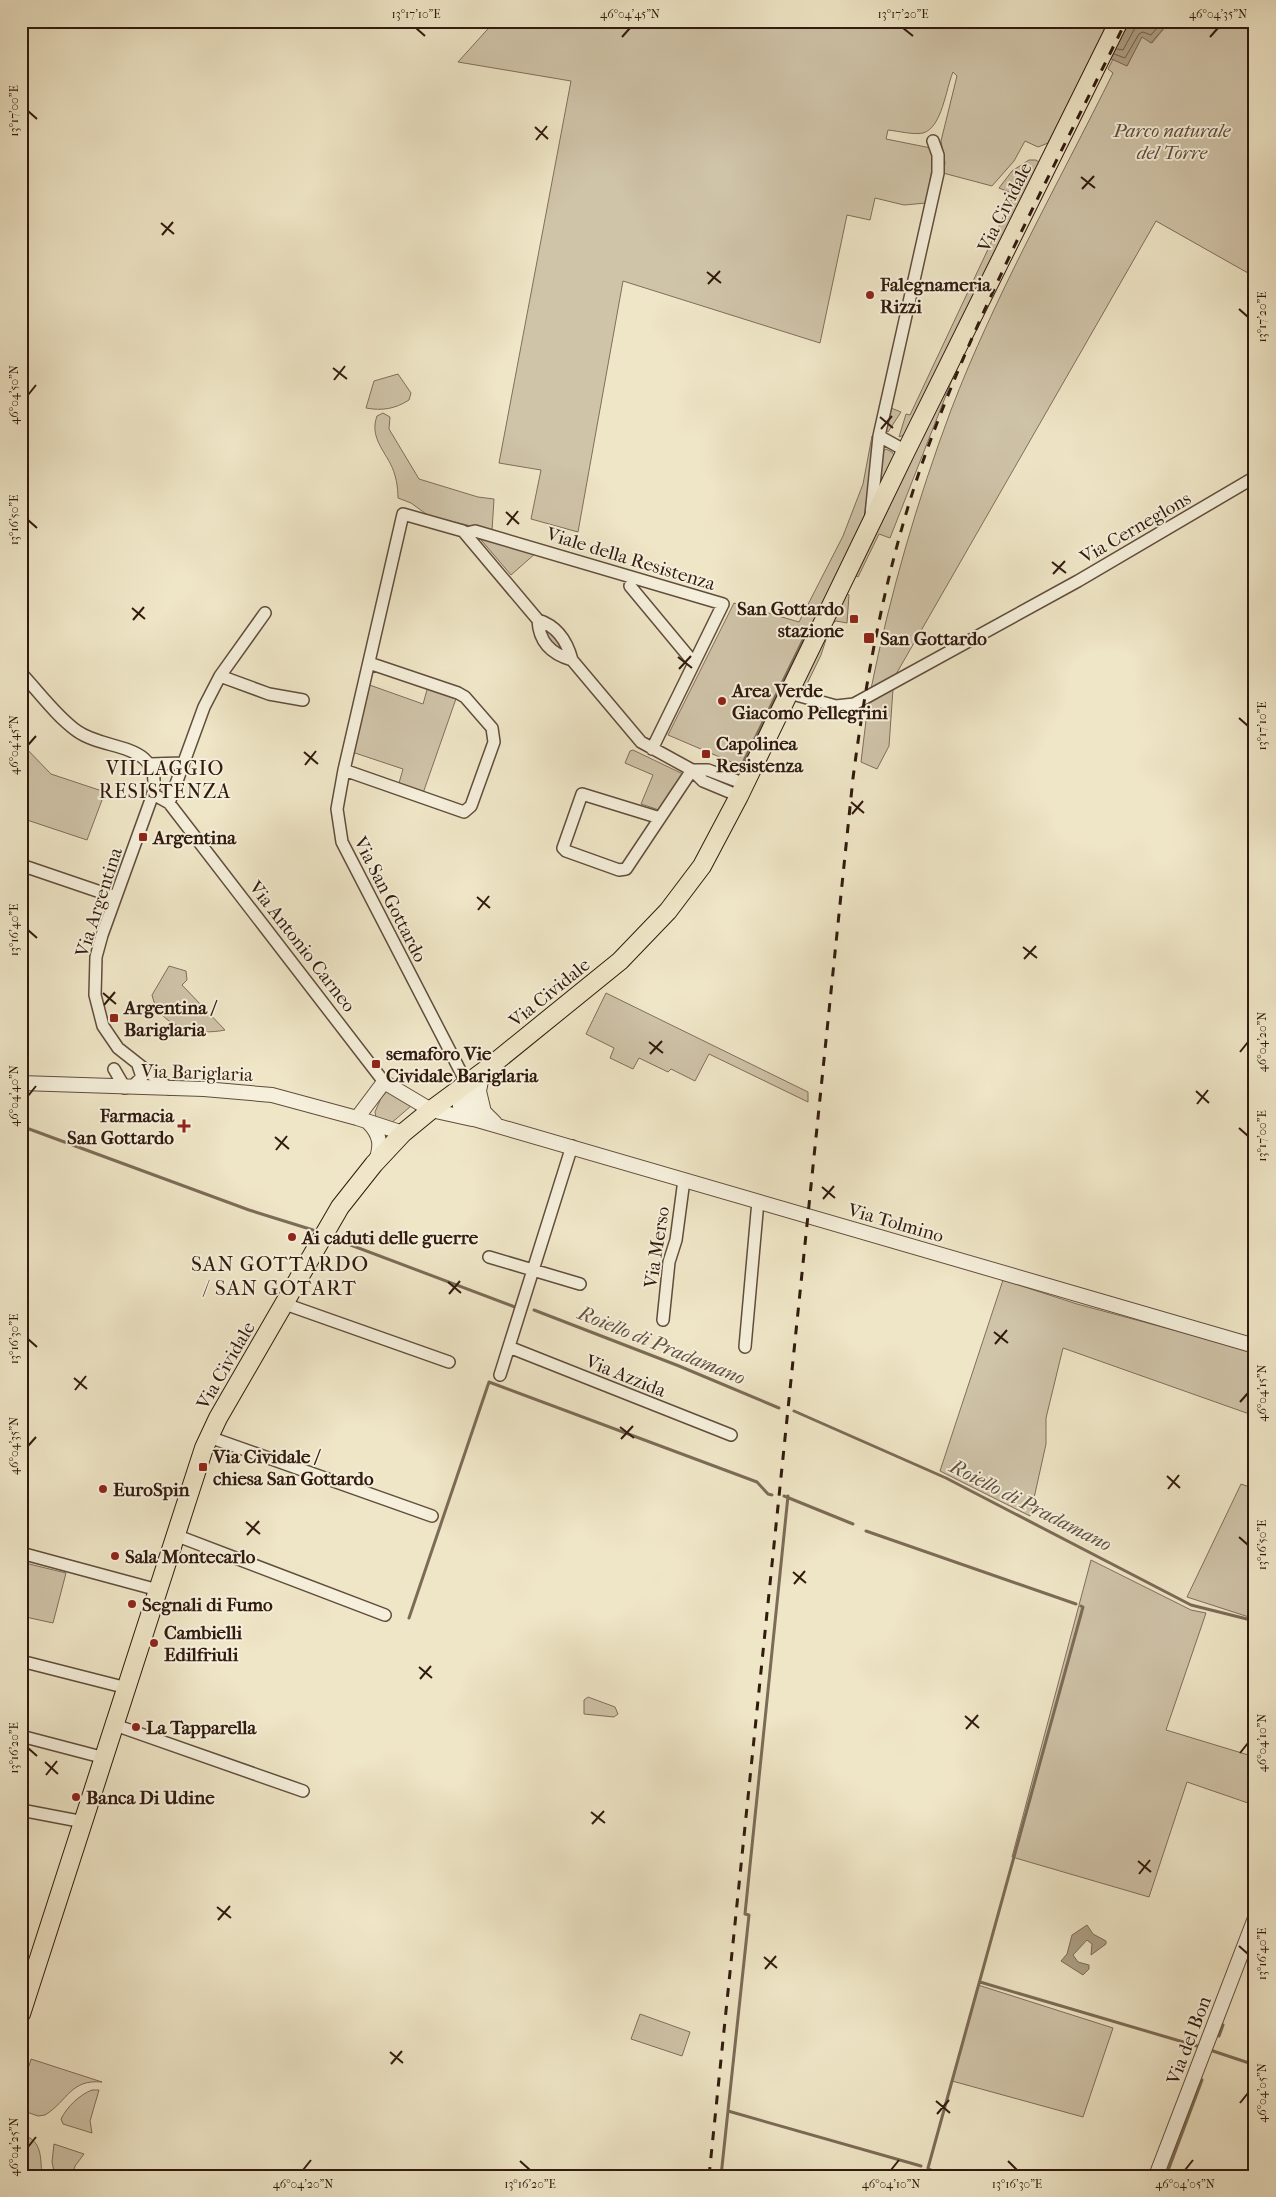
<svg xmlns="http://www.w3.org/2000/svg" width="1276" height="2197" font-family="'IM FELL French Canon',serif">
  <rect width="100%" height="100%" fill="#efe6c7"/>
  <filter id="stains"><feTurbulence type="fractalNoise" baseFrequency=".004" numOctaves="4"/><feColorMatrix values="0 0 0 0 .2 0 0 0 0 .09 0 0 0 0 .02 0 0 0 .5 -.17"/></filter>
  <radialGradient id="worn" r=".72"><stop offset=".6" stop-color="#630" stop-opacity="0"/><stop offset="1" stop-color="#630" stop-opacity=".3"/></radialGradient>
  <path fill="#cfc3a8" stroke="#806e5b" d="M495,21H1108L1096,52L1048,143L1038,147L1025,141L1014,161L992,186L943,173L945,163L941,141L957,76L953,72C946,88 942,128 923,133C913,135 898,131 888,130L886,139L931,148L934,158L926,203L904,205L875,198L870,220L847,215L820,343L623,281L578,532L531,519L541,470L499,463L571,81L458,62Z
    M1170,21H1255V277L1156,221L895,676L871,689C890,594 917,501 951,410C995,295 1058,184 1113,73L1108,69L1113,59L1127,66L1142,36L1152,43Z
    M1029,160H1036L1040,163L909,433L899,437L906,414L910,415L1014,194L999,188L1012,171Z
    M961,357L890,538L879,534L858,577L853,575Z
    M398,374L411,393L409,400C395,409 382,411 366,408L374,381Z
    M891,408L901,412L888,432L886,431Z
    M383,413L390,417L389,429L419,479L478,497L494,499L492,531L429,516L411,503L398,498C398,487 396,474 390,463C382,448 370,435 377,416Z
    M872,436L874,441L864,520L743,767L668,735L734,603L799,622L843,536L863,484Z
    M886,449L892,452L895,457L880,493L876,485L882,452Z
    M476,534L537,552L511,575Z
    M846,593L849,595L847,623L836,621L831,624L821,655L804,690L801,682Z
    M549,627L566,647L558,653L542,633Z
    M364,683L423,704L429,683L458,693L421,799L397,790L403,769L349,751Z
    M893,689L889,746L877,769L861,762L868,704Z
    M21,743L51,774L105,792L87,840L21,818Z
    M633,750L683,774L659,810L641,804L653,775L625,763L630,751Z
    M169,966L186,971L187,980L182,985L225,1030C197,1036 159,1028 152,995Z
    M606,993L808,1092V1102L709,1054L695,1081L671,1069L668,1072L639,1058L633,1069L610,1058L614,1048L586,1034Z
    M388,1090L411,1106L389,1125L376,1118L375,1112L381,1098Z
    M1003,1280L1077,1304L1255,1352V1416L1063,1348L1046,1418V1444L1030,1516L940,1471Z
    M1241,1484L1255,1489V1619L1187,1597Z
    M1091,1560L1191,1610L1206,1613L1166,1730L1255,1757V1784L1248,1803L1187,1782L1149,1897L1012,1857Z
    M21,1562L66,1573L53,1623L21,1616Z
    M588,1697L615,1707L618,1714L614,1717L584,1714V1700Z
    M978,1985L1113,2028L1083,2117L952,2081Z
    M640,2014L690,2032L682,2056L631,2039Z
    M31,2059L102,2082C70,2079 68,2101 45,2115L38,2116L21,2110V2064L29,2066Z
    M92,2090H99L90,2121L92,2133L63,2124L61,2119C67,2107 79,2095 92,2090Z
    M21,2134C43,2141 40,2156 42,2176H21Z
    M54,2144L84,2154L75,2166L72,2176H55L52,2162Z
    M928,2168L952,2176H926Z"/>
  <path fill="#aea188" stroke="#7c6b57" d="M1108,21H1170L1151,43L1142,37L1127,66L1096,52Z
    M1087,1925L1093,1934L1106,1941V1944L1091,1955L1092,1944L1087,1940L1073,1955L1078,1962L1089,1965V1969L1083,1975L1061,1961L1067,1954L1072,1935Z"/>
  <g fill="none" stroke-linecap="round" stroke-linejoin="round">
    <path stroke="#705e4b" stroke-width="1" d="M1117,49L1123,50L1135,28L1149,27L1155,21
      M1114,54L1125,58L1139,34L1143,32L1151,35L1163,21"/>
    <path stroke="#7c6b57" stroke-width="3" d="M743,763L809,628
      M21,1126L249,1210L313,1230
      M332,1238L515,1307
      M534,1310L679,1366L779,1408
      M794,1411L946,1478L1191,1605L1255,1621
      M784,1496L853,1524
      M866,1531L1076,1604
      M409,1618L489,1382L757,1482L768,1494L772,1495
      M980,1982L1197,2046
      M1219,2036L1223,2025
      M1213,2051L1255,2065
      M728,2111L921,2166
      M928,2168L1083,1607L1081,1606
      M721,2176L749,1915L745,1914L788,1496
      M1166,2176L1202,2080"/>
    <g stroke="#604d3c" stroke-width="14">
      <path id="minor" d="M879,436L906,451
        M871,515L879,436L938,173V155L933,141
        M466,533L475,531L723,604L652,749
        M630,586L694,663
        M538,620C539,642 551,654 572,660
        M21,673C39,692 56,716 77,731C106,752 163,741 153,794L102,935L96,957L95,995L103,1026L118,1048L170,1089
        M220,676L269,694L303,700
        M789,693L836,706L854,704L1078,581L1255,477
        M150,764L183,763
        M344,770L464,812L471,806L494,742L492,728L465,697L458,693L369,663
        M692,770H708L745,784
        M153,794L169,803L384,1082
        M169,803L204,707L220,676L265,613
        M660,818L582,794L563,848L566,851L619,870L626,869L692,770
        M21,865L115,897
        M114,1069L125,1088L133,1086L142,1077L138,1065
        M467,1084L342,842L337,809L344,770L403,514L463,531L538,620C557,626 567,641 572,660L641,742L692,770L703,781L739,796
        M489,1257L580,1284
        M285,1304L449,1362
        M663,1320L669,1262L676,1240L684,1180
        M509,1347L731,1435
        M745,1347L758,1201
        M500,1375L572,1146
        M209,1437L432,1516
        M175,1535L385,1615
        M21,1553L158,1590
        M21,1661L127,1688
        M115,1725L303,1791
        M21,1736L105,1758
        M21,1810L84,1822"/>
    </g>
    <g stroke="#604d3c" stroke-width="16">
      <path id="tertiary" d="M483,1071L479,1091L484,1112
        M21,1083L204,1089L272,1095L357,1118L403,1133
        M458,1090L460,1106L474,1119L1255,1346
        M458,1090L469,1097L495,1123
        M357,1118L384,1082L431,1110L472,1119
        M368,1122C381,1135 382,1146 375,1163
        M1156,2176L1255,1918"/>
    </g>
    <g stroke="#311a0e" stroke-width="20">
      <path id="primary" d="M21,2014L191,1488L204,1448L218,1418L340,1207L374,1164L403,1133L431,1110L488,1068L620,961L668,911L702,866L739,796L906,451L1119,21"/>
    </g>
    <use href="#minor" stroke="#f5efdb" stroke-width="11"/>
    <use href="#tertiary" stroke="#f5efdb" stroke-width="14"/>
    <use href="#primary" stroke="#efe6c7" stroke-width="18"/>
    <path stroke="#311a0e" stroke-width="3" stroke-dasharray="9 9" stroke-linecap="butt" d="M709,2176L853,778C867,671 887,564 923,461C977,309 1055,166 1126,21"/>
  </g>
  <path fill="none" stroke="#311a0e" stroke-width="2" d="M416,28L425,36M903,28L913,36M622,37L630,28M1210,37L1218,28M28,111L37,119M535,127L548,139M536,140L547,126M1081,177L1095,188M1082,189L1094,176M161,223L174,234M162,235L173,222M707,272L721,283M708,284L720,271M1239,309L1248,317M333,368L347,379M334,380L345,366M28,395L36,385M880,417L893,428M881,429L892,416M506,512L519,524M28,520L37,528M507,525L518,511M1052,562L1066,573M1053,574L1065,561M132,608L145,619M133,620L144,607M678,657L692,668M679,669L691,656M1239,718L1248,726M28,745L36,736M304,752L318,764M305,765L316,751M851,802L864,813M852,814L863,801M477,897L490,908M478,910L489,896M28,930L37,938M1023,947L1037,958M1024,959L1036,946M103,993L116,1004M104,1005L115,992M649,1042L663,1053M1240,1052L1248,1042M650,1054L662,1041M1196,1091L1209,1103M28,1096L36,1086M1197,1104L1208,1090M1239,1128L1248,1136M275,1137L289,1149M276,1150L287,1136M822,1187L835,1198M823,1199L834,1186M448,1282L461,1293M449,1294L460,1281M994,1332L1008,1343M28,1339L37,1347M995,1344L1007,1330M74,1378L87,1389M75,1390L86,1376M1240,1402L1248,1393M620,1427L634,1438M621,1439L633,1426M28,1446L36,1437M1167,1476L1180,1488M1168,1489L1179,1475M246,1522L260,1534M247,1535L259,1521M1239,1537L1248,1545M793,1572L806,1583M794,1584L805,1571M419,1667L432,1678M420,1679L431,1666M965,1716L979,1728M966,1729L978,1715M28,1748L37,1756M1240,1753L1248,1743M45,1762L58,1774M46,1775L57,1761M591,1812L605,1823M592,1824L604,1811M1138,1861L1151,1872M1139,1874L1150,1860M217,1907L231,1918M218,1920L230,1906M1239,1946L1248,1954M764,1957L777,1968M765,1969L776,1956M390,2052L403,2063M391,2064L402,2051M936,2101L950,2113M1240,2103L1248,2093M937,2114L949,2100M28,2147L36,2137M520,2161L530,2170M1008,2161L1017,2170M303,2170L311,2160M891,2170L899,2160M1185,2170L1193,2160"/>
  <g fill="#8f2418" stroke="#f5efdb" stroke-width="2">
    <circle cx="870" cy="295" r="5"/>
    <rect x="849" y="614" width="10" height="10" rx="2.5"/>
    <rect x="863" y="632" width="12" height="12" rx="2.5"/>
    <circle cx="722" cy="701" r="5"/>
    <rect x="701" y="749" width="10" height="10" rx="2.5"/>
    <rect x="138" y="832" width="10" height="10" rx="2.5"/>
    <rect x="109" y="1013" width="10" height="10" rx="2.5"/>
    <rect x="371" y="1059" width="10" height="10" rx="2.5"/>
    <path d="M181.5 1118.5h5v5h5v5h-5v5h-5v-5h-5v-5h5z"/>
    <circle cx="292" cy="1237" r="5"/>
    <rect x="198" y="1462" width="10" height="10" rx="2.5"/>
    <circle cx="103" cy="1489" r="5"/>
    <circle cx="115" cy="1556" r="5"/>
    <circle cx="132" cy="1604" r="5"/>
    <circle cx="154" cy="1643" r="5"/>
    <circle cx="136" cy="1727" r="5"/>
    <circle cx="76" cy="1797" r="5"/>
  </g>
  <g text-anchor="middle" stroke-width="4" stroke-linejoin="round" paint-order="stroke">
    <g font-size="19" font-style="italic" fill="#604d3c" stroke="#f5efdb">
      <text x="1172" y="137">Parco naturale<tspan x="1172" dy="22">del Torre</tspan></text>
    </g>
    <g font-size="19" fill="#311a0e" stroke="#f5efdb">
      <text transform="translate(1004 207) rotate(-63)" y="7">Via Cividale</text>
      <text transform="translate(1135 527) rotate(-30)" y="7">Via Cerneglons</text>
      <text transform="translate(631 558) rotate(17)" y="7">Viale della Resistenza</text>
      <text transform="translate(391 899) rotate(63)" y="7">Via San Gottardo</text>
      <text transform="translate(98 902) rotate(-72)" y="7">Via Argentina</text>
      <text transform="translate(303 946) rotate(52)" y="7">Via Antonio Carneo</text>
      <text transform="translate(549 992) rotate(-39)" y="7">Via Cividale</text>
      <text transform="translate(197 1072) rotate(2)" y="7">Via Bariglaria</text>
      <text transform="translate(896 1222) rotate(16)" y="7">Via Tolmino</text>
      <text transform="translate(656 1247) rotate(-81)" y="7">Via Merso</text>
      <text transform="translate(225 1365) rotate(-60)" y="7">Via Cividale</text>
      <text transform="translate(626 1375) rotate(22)" y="7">Via Azzida</text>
      <text transform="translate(1188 2040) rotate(-69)" y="7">Via del Bon</text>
    </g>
    <g font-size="19" font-weight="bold" fill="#311a0e" stroke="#f5efdb" text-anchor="start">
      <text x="880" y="291">Falegnameria<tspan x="880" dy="22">Rizzi</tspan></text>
      <text x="844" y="615" text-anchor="end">San Gottardo<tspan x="844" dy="22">stazione</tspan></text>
      <text x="880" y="645">San Gottardo</text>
      <text x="732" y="697">Area Verde<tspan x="732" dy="22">Giacomo Pellegrini</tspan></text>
      <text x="716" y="750">Capolinea<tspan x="716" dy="22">Resistenza</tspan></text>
      <text x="153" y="844">Argentina</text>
      <text x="124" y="1014">Argentina /<tspan x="124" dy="22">Bariglaria</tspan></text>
      <text x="386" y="1060">semaforo Vie<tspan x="386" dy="22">Cividale Bariglaria</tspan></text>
      <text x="174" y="1122" text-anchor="end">Farmacia<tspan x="174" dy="22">San Gottardo</tspan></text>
      <text x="302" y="1244">Ai caduti delle guerre</text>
      <text x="213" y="1463">Via Cividale /<tspan x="213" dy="22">chiesa San Gottardo</tspan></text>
      <text x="113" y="1496">EuroSpin</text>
      <text x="125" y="1563">Sala Montecarlo</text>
      <text x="142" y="1611">Segnali di Fumo</text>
      <text x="164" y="1639">Cambielli<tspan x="164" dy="22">Edilfriuli</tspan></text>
      <text x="146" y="1734">La Tapparella</text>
      <text x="86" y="1804">Banca Di Udine</text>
    </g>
    <g font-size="20" letter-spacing="1" fill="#311a0e" stroke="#f5efdb">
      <text x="165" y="775">VILLAGGIO<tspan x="165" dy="23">RESISTENZA</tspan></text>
    </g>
    <g font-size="20" font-style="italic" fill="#63503f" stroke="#f5efdb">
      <text transform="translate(662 1345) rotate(22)" y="7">Roiello di Pradamano</text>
      <text transform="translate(1031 1505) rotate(27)" y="7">Roiello di Pradamano</text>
    </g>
    <g font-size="21" letter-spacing="1" fill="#311a0e" stroke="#f5efdb">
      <text x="280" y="1271">SAN GOTTARDO<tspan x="280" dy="24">/ SAN GOTART</tspan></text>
    </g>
  </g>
  <rect width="1276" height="2197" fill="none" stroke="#efe6c7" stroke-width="55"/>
  <rect x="28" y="28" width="1220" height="2142" fill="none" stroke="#311a0e" stroke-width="2"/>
  <g font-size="12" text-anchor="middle" fill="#311a0e">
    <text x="416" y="18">13°17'10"E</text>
    <text x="630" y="18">46°04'45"N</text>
    <text x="903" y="18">13°17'20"E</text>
    <text x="1218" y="18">46°04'35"N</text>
    <text transform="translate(14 111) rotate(-90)" y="4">13°17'00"E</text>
    <text transform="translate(1262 317) rotate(-90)" y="4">13°17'20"E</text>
    <text transform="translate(14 395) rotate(-90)" y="4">46°04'50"N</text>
    <text transform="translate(14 520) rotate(-90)" y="4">13°16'50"E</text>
    <text transform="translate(1262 726) rotate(-90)" y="4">13°17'10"E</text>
    <text transform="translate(14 745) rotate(-90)" y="4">46°04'45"N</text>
    <text transform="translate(14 930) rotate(-90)" y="4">13°16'40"E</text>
    <text transform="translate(1262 1042) rotate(-90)" y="4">46°04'20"N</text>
    <text transform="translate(14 1096) rotate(-90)" y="4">46°04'40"N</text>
    <text transform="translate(1262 1136) rotate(-90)" y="4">13°17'00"E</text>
    <text transform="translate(14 1339) rotate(-90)" y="4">13°16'30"E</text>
    <text transform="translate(1262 1393) rotate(-90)" y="4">46°04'15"N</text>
    <text transform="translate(14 1446) rotate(-90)" y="4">46°04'35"N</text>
    <text transform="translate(1262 1545) rotate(-90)" y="4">13°16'50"E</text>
    <text transform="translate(1262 1743) rotate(-90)" y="4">46°04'10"N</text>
    <text transform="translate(14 1748) rotate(-90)" y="4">13°16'20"E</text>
    <text transform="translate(1262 1954) rotate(-90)" y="4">13°16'40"E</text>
    <text transform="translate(1262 2093) rotate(-90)" y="4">46°04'05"N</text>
    <text transform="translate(14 2147) rotate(-90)" y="4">46°04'25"N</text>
    <text x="303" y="2188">46°04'20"N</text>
    <text x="530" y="2188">13°16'20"E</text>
    <text x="891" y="2188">46°04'10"N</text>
    <text x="1017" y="2188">13°16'30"E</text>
    <text x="1185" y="2188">46°04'05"N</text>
  </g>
  <rect width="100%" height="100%" filter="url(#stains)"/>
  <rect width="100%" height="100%" fill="url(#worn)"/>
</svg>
